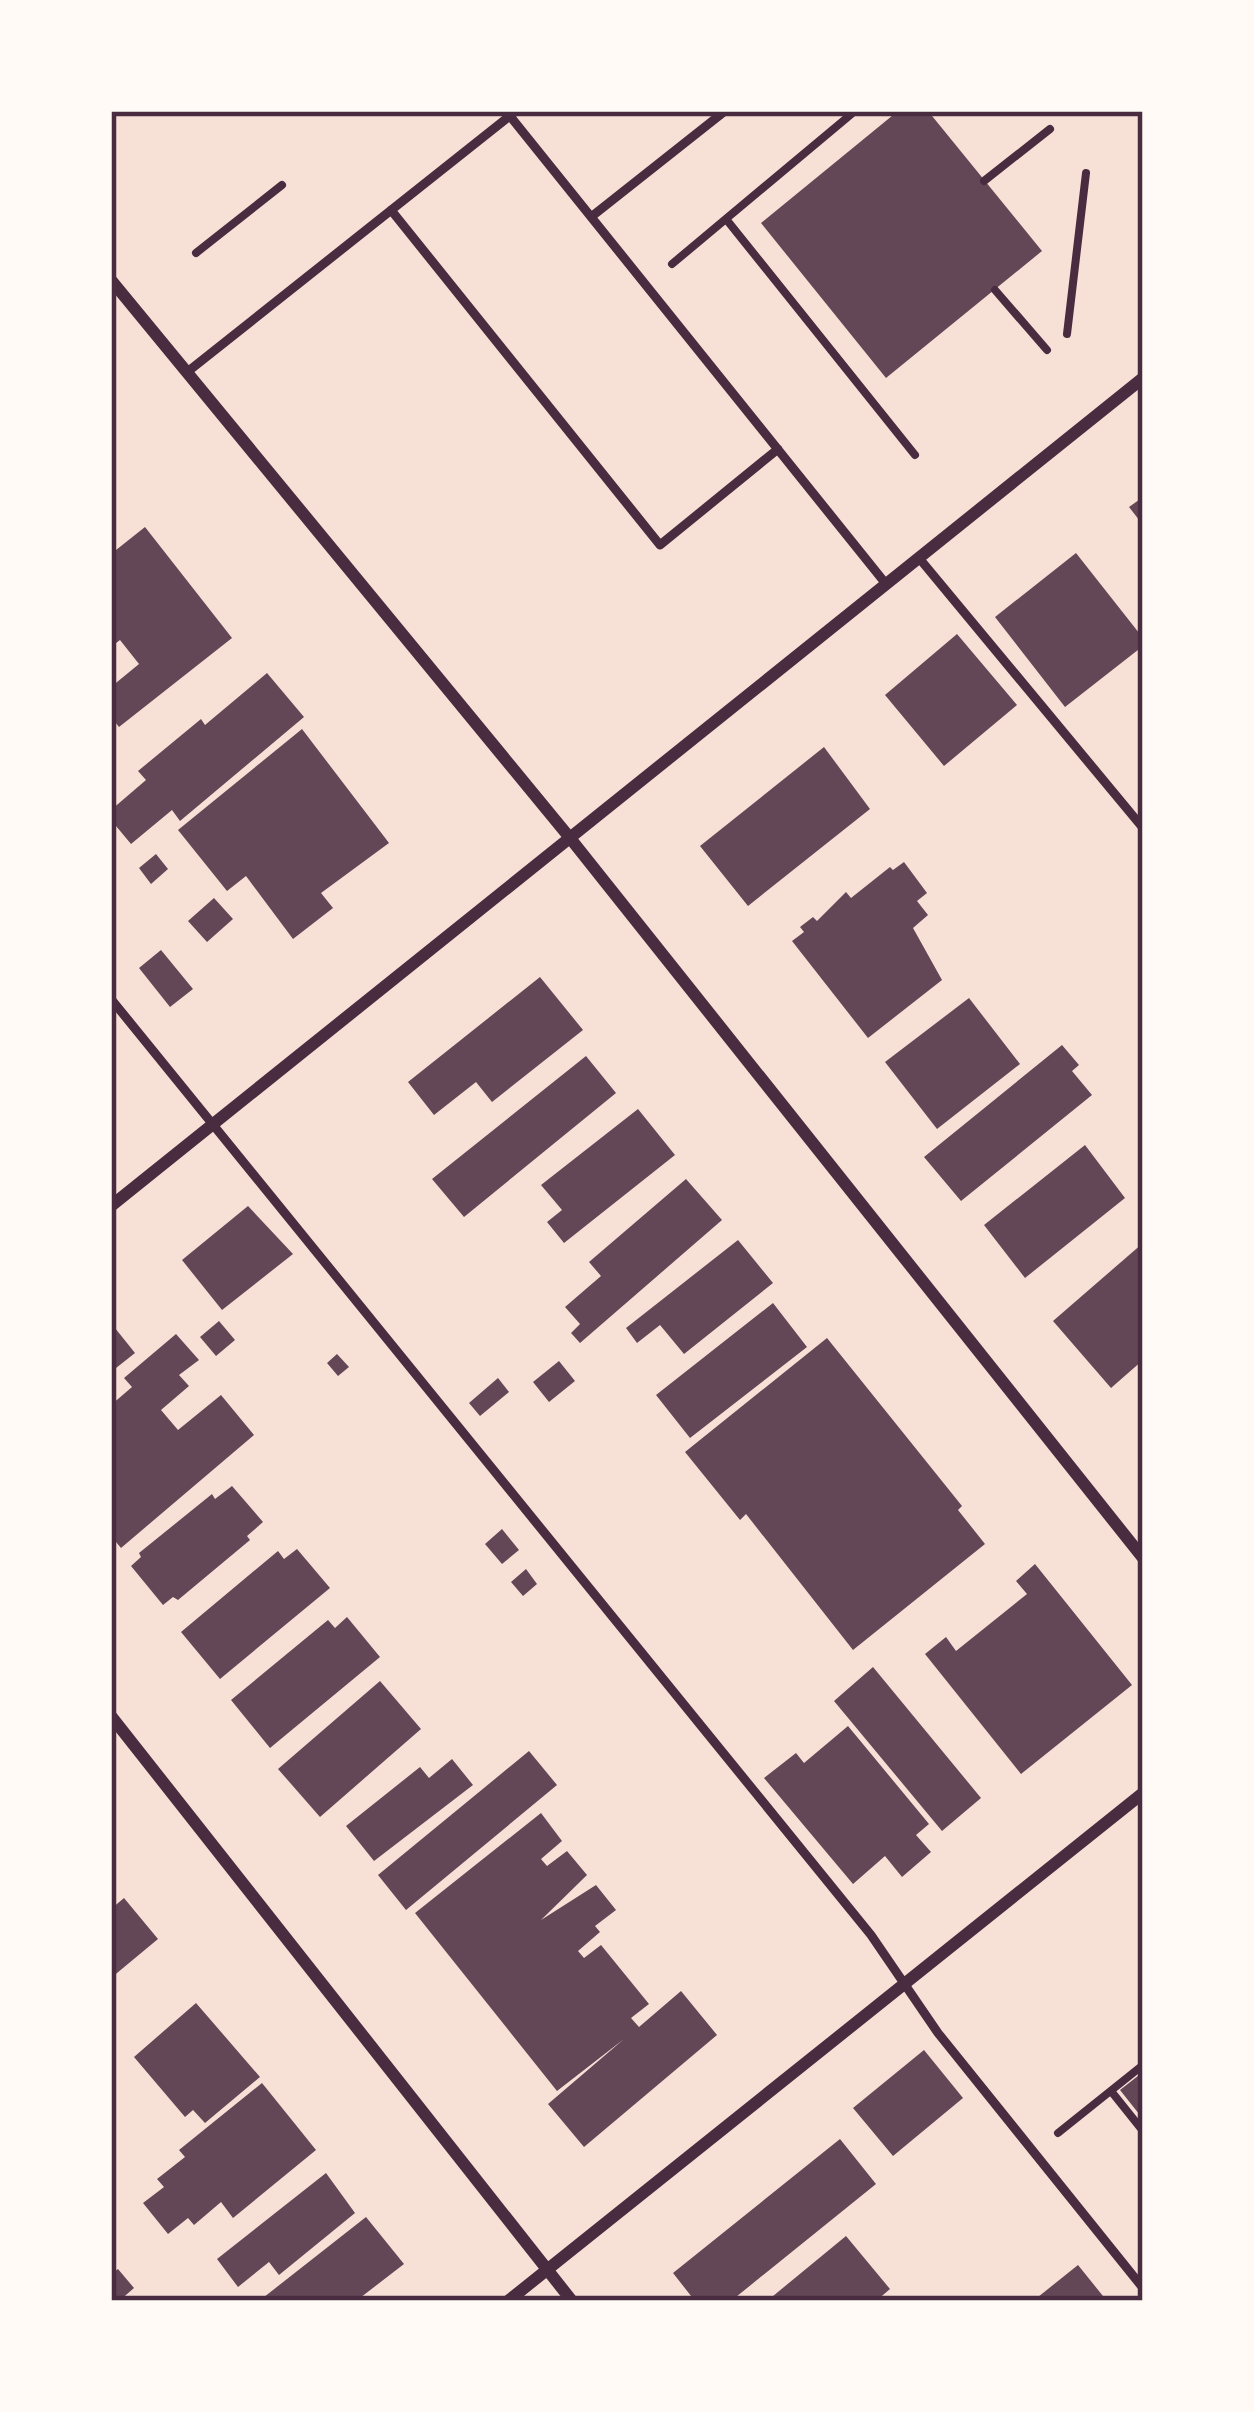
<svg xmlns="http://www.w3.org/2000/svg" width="1254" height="2412" font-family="Roboto,sans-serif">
  <rect width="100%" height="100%" fill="#f7e1d7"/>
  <path fill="#644757" d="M898,111H928L1042,251L886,378L761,223Z
    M1143,497V525L1129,507Z
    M145,527L232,638L119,727L111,717V687L139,664L120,640L111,647V554Z
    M1076,553L1143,638V646L1065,707L995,617Z
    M957,634L1017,705L944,766L885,695Z
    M267,673L304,717L180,821L172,810L131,844L111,820V810L146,780L138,771L201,719L205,725Z
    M302,729L389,843L321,893L333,908L293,939L246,876L227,891L178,830Z
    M824,747L870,809L748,906L700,846Z
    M156,854L168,869L151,884L139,868Z
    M904,862L927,893L917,901L928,915L913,928L942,980L868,1038L792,941L804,932L800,927L813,917L817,921L846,892L851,898L890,867L893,870Z
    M214,898L233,919L207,942L188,921Z
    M161,950L193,989L170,1007L139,968Z
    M540,977L583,1030L492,1102L476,1082L434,1115L408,1082Z
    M969,998L1020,1064L937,1129L885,1062Z
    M1062,1045L1079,1065L1072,1071L1092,1095L961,1201L924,1157Z
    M586,1056L616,1093L464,1217L432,1179Z
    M638,1109L675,1155L564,1243L547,1222L562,1210L541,1185Z
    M1085,1145L1125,1198L1025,1278L984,1225Z
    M686,1179L722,1220L580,1343L571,1333L580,1324L565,1307L601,1276L589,1262Z
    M248,1206L293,1254L222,1310L182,1260Z
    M738,1240L773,1283L684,1354L660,1325L637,1343L626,1328Z
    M1143,1243V1360L1111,1388L1053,1321Z
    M773,1303L807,1347L690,1438L656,1395Z
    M219,1321L235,1340L216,1356L200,1337Z
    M111,1323L135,1353L111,1372Z
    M176,1334L199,1360L179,1375L189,1386L161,1410L178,1430L221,1395L254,1435L121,1548L111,1536V1405L132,1387L124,1378Z
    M827,1338L962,1506L958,1510L985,1544L853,1650L746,1514L740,1520L685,1452Z
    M337,1354L349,1367L338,1376L327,1363Z
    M559,1361L575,1381L549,1402L533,1382Z
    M498,1378L509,1392L480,1416L469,1403Z
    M232,1486L263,1522L247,1536L250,1540L178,1600L173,1597L163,1605L131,1566L141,1557L139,1553L212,1494L215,1499Z
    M502,1529L519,1550L502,1564L485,1544Z
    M297,1549L330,1588L220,1679L181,1632L278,1551L284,1559Z
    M1035,1564L1132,1685L1021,1774L925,1654L946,1637L956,1651L1027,1594L1016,1581Z
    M526,1569L537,1584L523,1596L511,1582Z
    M347,1617L380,1657L270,1748L231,1700L328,1620L335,1628Z
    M873,1667L981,1798L942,1831L834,1701Z
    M380,1681L421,1729L320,1817L278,1769Z
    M848,1726L929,1824L916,1835L931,1852L902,1877L885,1856L853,1884L764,1778L796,1753L804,1763Z
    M529,1751L557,1785L406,1910L378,1875Z
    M452,1759L473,1785L374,1861L346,1826L420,1767L429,1778Z
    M541,1813L562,1841L541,1859L547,1866L567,1851L587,1875L541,1920L596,1885L616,1910L595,1926L600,1932L578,1951L584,1958L601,1945L649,2004L631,2018L639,2027L681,1991L717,2035L584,2147L548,2104L624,2039L557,2091L415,1913Z
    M124,1898L158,1939L111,1978V1909Z
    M196,2003L260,2077L205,2123L193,2110L185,2117L134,2057Z
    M924,2050L963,2098L893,2156L853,2108Z
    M1143,2072V2119L1120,2090Z
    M262,2083L316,2150L233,2218L221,2202L194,2225L188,2218L168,2234L143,2203L164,2187L157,2179L185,2157L179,2150Z
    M840,2139L876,2184L731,2301H695L673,2273Z
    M326,2173L355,2213L279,2275L269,2262L238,2287L217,2259Z
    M366,2217L404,2264L356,2301H259Z
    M846,2236L890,2289L876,2301H767Z
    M1078,2265L1107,2301H1033Z
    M118,2269L134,2288L119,2301L111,2294V2274Z"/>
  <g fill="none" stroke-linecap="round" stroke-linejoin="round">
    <path stroke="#4a2c40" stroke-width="8" d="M984,181L1050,129
      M726,219L915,455
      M196,253L282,185
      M672,264L855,111
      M995,290L1047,350
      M1067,334L1086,173
      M1111,2091L1143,2131
      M1058,2133L1143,2065"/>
    <path stroke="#4a2c40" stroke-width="9" d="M510,116L886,584
      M391,210L660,545L778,449
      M591,217L725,111
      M186,373L516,111
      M919,558L1143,828
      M111,999L871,1935L938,2033L1143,2288"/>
    <path stroke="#4a2c40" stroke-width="12" d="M111,280L570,838L1143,1558
      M111,1206L1143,378
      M111,1716L572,2301
      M508,2301L1143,1793"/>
  </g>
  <rect width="1254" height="2412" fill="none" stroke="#fffaf5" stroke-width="228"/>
  <rect x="114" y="114" width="1026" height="2184" fill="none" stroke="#4a2c40" stroke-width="4.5"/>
</svg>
